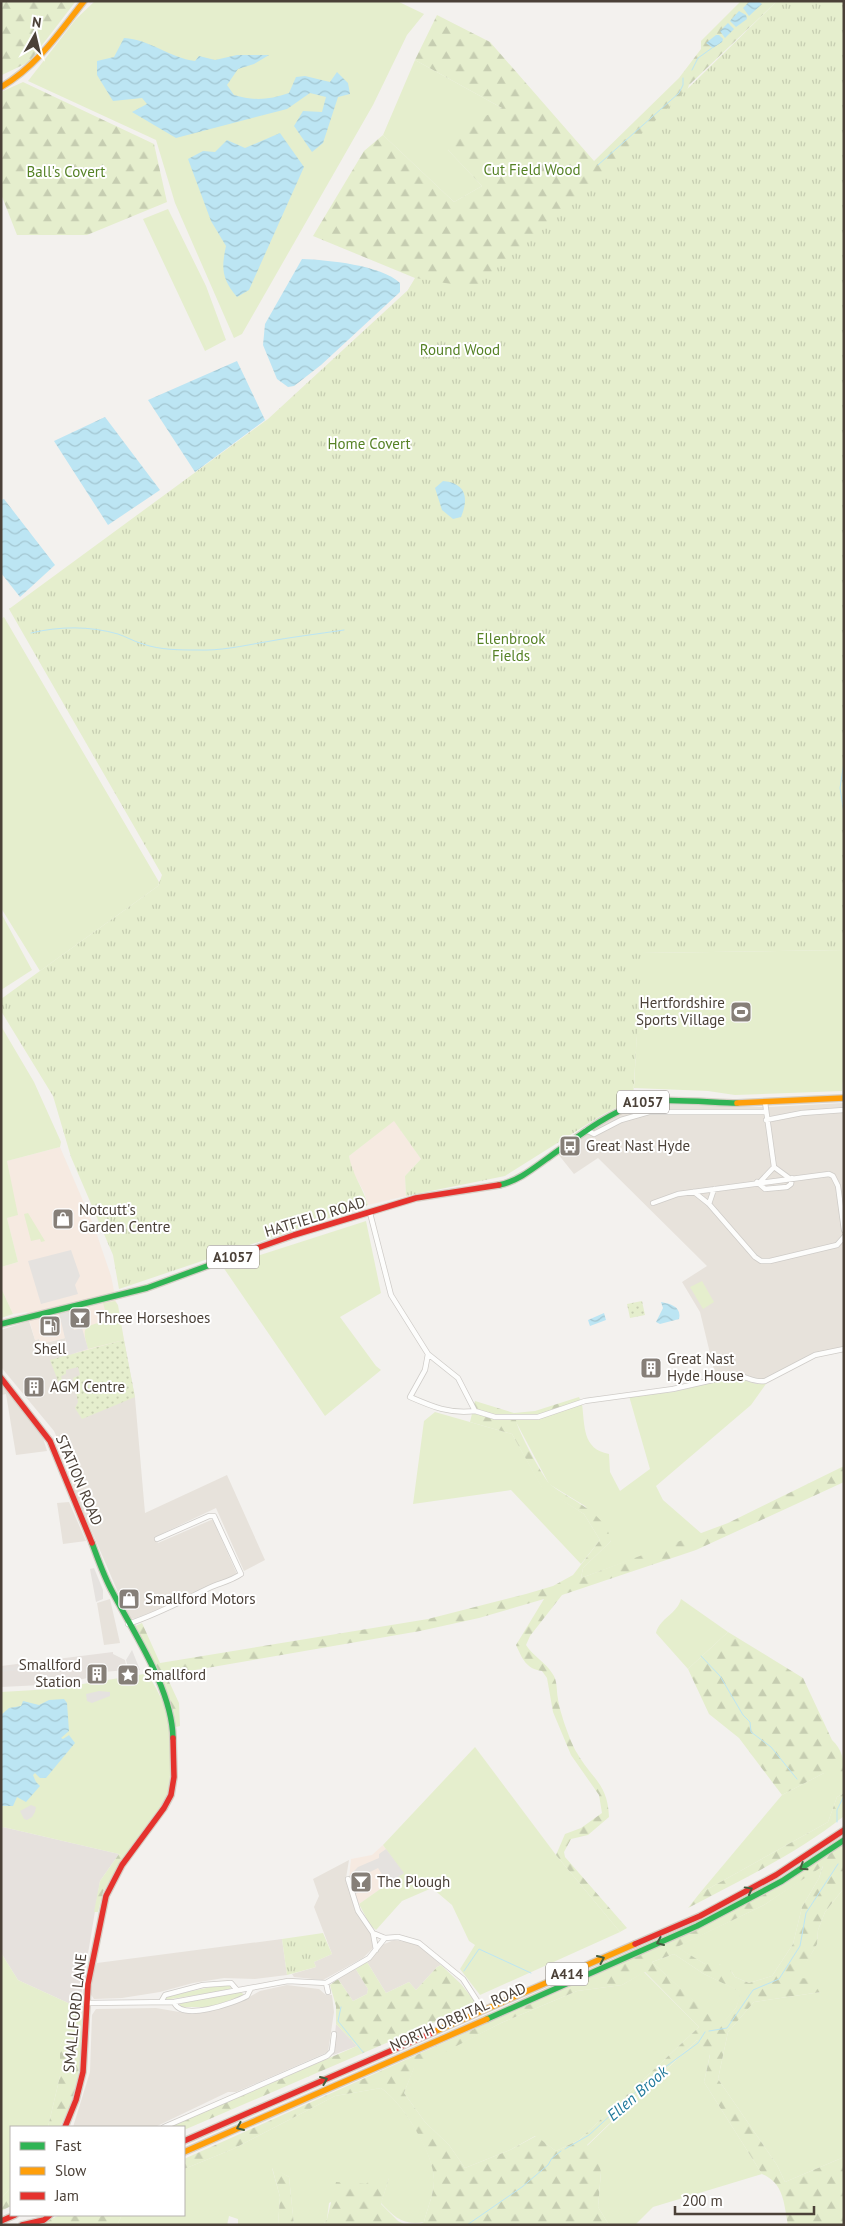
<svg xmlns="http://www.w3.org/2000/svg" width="845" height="2226" font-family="'PT Sans',sans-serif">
  <defs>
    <pattern id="forest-firs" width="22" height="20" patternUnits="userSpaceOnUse" patternTransform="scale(1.25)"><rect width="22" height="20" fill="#e5eecd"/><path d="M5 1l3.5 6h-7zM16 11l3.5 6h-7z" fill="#c6cdb1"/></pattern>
    <pattern id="park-tufts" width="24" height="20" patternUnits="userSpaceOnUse" patternTransform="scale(1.25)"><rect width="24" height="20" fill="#e5eecd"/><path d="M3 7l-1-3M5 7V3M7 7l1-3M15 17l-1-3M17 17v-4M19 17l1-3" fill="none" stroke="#c6cdb1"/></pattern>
    <pattern id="garden-dots" width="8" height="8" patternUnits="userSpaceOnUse" patternTransform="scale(1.25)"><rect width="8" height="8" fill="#e5eecd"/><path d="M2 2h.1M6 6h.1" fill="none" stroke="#c6cdb1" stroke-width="1.8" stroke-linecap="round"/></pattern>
    <pattern id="water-waves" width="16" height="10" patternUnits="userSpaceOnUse" patternTransform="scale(1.25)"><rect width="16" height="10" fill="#bce5f3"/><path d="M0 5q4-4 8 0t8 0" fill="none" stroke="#a3c6d1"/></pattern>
  </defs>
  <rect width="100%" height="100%" fill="#f3f1ee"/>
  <path fill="#e7e2db" d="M844,1103V1347L815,1353L765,1379L757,1380L741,1373L716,1378L700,1312L682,1282L707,1266L598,1158L574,1174L558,1154L585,1135L626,1111L653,1104L768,1107Z
    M29,1321L35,1340L39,1339L41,1344L65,1338L69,1355L124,1340L135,1398L145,1513L227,1475L265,1560L244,1571L216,1508L155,1537L158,1543L211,1520H213L237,1574L167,1606L135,1619L129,1618L75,1492L67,1460L54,1431L1,1367V1330Z
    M1,1385L11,1394L43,1438L47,1451L16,1455L6,1394L1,1395Z
    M69,1502L86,1541L63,1544L57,1503Z
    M110,1599L120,1643L104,1645L97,1603Z
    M349,1860L346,1878L352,1896L371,1933L373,1948L363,1958L323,1980L294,1977L292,1974L316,1967L314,1962L332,1954L314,1907L319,1896L313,1879Z
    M282,1939L287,1975L255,1979L224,1978L193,1983L160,1992L122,1998L94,1999L90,1993L93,1972L97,1963Z
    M394,1940L418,1944L441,1965L437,1967L416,1990L409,1982L386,1993L367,1962L382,1945Z
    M355,1968L368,1989L367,1994L353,2001L338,1979Z
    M287,1985L319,1989L326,1995H332L334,2012L328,2052L236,2092H228L155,2127H73L90,2072L92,2015L96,2009L156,2008L185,2013L206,2012L240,2002L260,1991Z"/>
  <path fill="#f6eae1" d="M394,1120L421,1159L405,1176L406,1196L368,1205L364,1192L351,1169L349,1156Z
    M60,1147L95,1229L111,1276L124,1340L69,1355L65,1338L41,1344L39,1339L35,1340L27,1312L13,1314L1,1288V1267L18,1262L7,1218L17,1215L7,1161Z
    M383,1845L404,1873L359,1904L349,1879L351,1859L372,1855Z"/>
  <path fill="#e6e1dd" d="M113,1652V1654L125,1660L127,1670L91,1673V1677L63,1684L1,1687V1666Z
    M3,1827L119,1854L100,1881L79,2008L18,1980L1,1953V1830Z
    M336,2024L357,2046L333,2055Z"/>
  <path fill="#e5eecd" d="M95,1H397L424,14L407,35L373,105L242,334L234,338L175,203L156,140L28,81L76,19Z
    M415,60L502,108L448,150L482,186L454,202L383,135Z
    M168,209L206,286L226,340L205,351L143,219Z
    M4,617L159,882L158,886L40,971L1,908V619Z
    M1,913L32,970L1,990Z
    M844,950V1070L842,1091L735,1095L708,1091L634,1088L641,953Z
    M1,1026L34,1082L61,1142L60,1147L7,1161L18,1215L7,1218L18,1262L1,1267Z
    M28,1213L45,1241L41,1242L40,1239L31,1241L24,1214Z
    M366,1221L381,1293L340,1317L376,1366L381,1370L325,1416L223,1267Z
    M702,1281L714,1302L703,1309L690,1287Z
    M1,1288L13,1314L1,1318Z
    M115,1301L118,1305L124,1340L88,1349C81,1326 84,1326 108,1321L103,1303Z
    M735,1377L756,1384H766L751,1405L656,1486L663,1500L702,1534L581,1578L583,1568L611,1541L585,1506L549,1484L515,1420L538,1419L582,1404C585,1426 582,1449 609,1454L610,1472L620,1491L650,1469L629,1396L673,1392Z
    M435,1412L512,1434L542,1487L584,1514L600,1540L581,1564L511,1490L413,1504L424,1421Z
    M681,1599L728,1632L688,1669L656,1633C660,1618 677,1614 681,1599Z
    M144,1674L149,1676C156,1688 163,1700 167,1714C171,1732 173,1780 166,1797C158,1814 136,1841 124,1857L119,1854L3,1827L1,1830V1692L52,1689Z
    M475,1747L556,1855L620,1932L480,1995L460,1969L475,1945L469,1941L452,1905L432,1888L402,1901L376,1930L370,1925L359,1904L403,1873L383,1845Z
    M824,1773H844V1793L837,1797L828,1822L699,1894L782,1795Z
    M823,1865L819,1878L802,1907L793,1944L772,1976L749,1983L735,1977L732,1972L719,1964H705L676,1947L764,1905Z
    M844,1888V2157L785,2182L777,2165L718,2079L728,2032L754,2002L821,1992L797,1978L817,1944L818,1930L825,1912Z
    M1,1953L18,1980L79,2008L60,2046V2076L48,2127H11V2187L1,2199Z
    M674,1954L704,1974L742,1992L736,2008L720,2026L652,1962Z
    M644,1972L699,2027L579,2140L556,2151L535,2136L510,2150L465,2168L449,2145L425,2122L404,2093L414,2067L501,2023L577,1991L622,1985Z
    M221,1985L232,1986L229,1990L164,2000L163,1998L168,1996Z
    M241,1992L244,1995L211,2007H180V2004L185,2002Z
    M697,2040L710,2054L704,2082L762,2174L653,2207L635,2225H609L598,2207L601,2172L587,2146Z
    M381,2088C403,2103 435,2154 434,2181C434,2194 427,2209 424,2222C404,2226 394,2217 381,2203L389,2178L366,2184L329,2203L327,2219L323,2225H294L289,2177L272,2168L280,2197L278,2225H238V2219L229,2216L227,2225H117L122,2215H184V2169L233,2149L335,2096Z"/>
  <path fill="url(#forest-firs)" fill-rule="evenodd" d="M1,1H76L29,62L2,75Z
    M741,1H777L689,85L577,415L408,290L415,278L313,236L364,151L383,135L454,202L482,186L448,150L454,131L502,108L415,60L437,15L490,42L594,161L679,78L701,49V41Z
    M23,82L154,144L167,202L87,235H17L1,194V92Z
    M579,1397L582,1404L538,1419L516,1420C517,1429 544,1480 551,1485C572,1502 605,1511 611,1541L583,1568L581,1578L728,1523L844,1466V1482L696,1550L562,1595L530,1636L526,1645C533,1656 545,1662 552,1673C558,1681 556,1689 558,1699C559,1710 571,1744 577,1753C592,1779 608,1784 609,1817L588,1835L571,1839L564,1852L565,1857L627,1928L620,1932L556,1855L565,1834L581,1828L602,1813L599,1795L571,1755L553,1712L547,1678L542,1671C526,1669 522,1658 516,1645L544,1599L479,1618L420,1631L166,1675L179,1703L180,1726L176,1727L169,1698L133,1627L142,1623L160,1663L428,1619L526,1594L553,1586L573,1575L600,1540L584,1514L542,1488L512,1434L470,1422L475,1401L514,1413L535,1411Z
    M728,1632L803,1678L832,1740C842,1749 844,1760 844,1773H824L782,1795L739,1738L709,1714L688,1669Z
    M844,1793V1816C797,1854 740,1880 688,1908L699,1894L828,1822L837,1797Z
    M844,1844V1888L825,1912L818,1930L817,1944L798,1978L818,1979L823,1984L821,1992L754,2002L728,2032L718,2079L777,2165L785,2182L844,2157V2225H788C784,2204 784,2183 762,2174L704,2082L710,2055L697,2040L587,2145L597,2156L601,2172L598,2207L609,2225H418L424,2222C427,2209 434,2194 434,2180C434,2154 403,2103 381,2088L335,2096L233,2149L184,2169V2159L644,1953L673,1941L783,1885ZM823,1866L819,1878L802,1907L793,1944L772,1976L749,1983L735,1977L729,1968L719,1964H705L677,1947L764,1905ZM674,1954L704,1974L741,1992L736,2008L720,2025L652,1962ZM645,1972L699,2027L579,2140L556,2151L536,2136L510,2150L465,2168L449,2145L425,2122L404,2093L414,2068L501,2023L577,1991L622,1985Z
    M119,1854L124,1857L103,1892L98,1912H94L100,1881Z
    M367,1962L386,1993L409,1982L416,1990L437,1967L441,1965L461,1984L477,2004L184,2130V2127H169L357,2046L336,2024V2006L330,1985L338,1979L353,2001L367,1994L368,1989L355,1968Z
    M79,2008L82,2014C80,2061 82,2085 60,2127H48L60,2076V2046Z
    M272,2167L289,2177L294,2225H278L280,2197Z
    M378,2172L389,2178L381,2204L398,2221L406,2225H323L327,2219L336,2182L366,2184Z
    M11,2187V2206L1,2211V2199Z
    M60,2215H122L117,2225H38Z"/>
  <path fill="url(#park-tufts)" d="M777,1H844V950L642,953L633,1099L602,1115L505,1176L406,1196L405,1176L421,1159L394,1121L349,1156C352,1174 363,1188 368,1205L119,1289L113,1255L71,1157L53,1096L1,1011V999L158,886L162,875L9,609L268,419L408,290L416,278L474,288L607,168Z
    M323,1933L332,1954L314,1962L316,1967L287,1975L282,1939Z"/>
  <path fill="url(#garden-dots)" d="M642,1301L645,1315L630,1318L627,1304Z
    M124,1340L135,1397L82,1419L75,1408L78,1402L73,1378L80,1375L78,1367L66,1370V1374L61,1376L63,1383L61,1389L50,1360Z"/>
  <path fill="#e5e2df" d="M71,1250L80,1276L75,1285L78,1294L41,1304L28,1261Z
    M69,1311L74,1330L82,1328L88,1349L69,1355L59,1313Z
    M94,1568L103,1590V1599L96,1602L90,1569Z
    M132,1650L140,1670L129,1671L126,1660Z
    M28,1665V1669L1,1672V1668Z
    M99,1691L110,1692V1696L92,1703L87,1701L86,1694Z
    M31,1805L36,1807L35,1812L32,1817L27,1820L24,1819L20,1811Z
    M386,1849L404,1873L388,1884L378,1868L358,1878L357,1876L353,1878L358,1893L355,1894L349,1876L358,1867L379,1858V1854Z"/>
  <path fill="url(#water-waves)" d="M750,1H758L762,4L749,16L743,8Z
    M739,11L746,15L747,19L736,27L730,21Z
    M728,23L734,29L725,38L720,31Z
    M716,35H719L723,39L722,42L713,48L706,43Z
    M124,38C149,39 170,58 195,61L199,56L215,60L237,55H269L254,64L238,69L227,85L234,95C253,101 269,100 289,93L296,77L305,76L330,82L337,72L348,83L350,94L338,97L323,143L312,152L294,126L303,111L322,112L326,97L310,93L287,109L176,138L132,112L147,104L142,98L113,101L97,75V61L114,57Z
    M280,133L304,167L249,290L237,297C222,279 221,269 226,246L211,221L188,159L203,151L215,152L227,140L245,148Z
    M302,259C328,260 381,265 400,283V292L321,365L294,386L288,387L277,379L263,345L265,324Z
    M237,361L265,420L195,472L148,400Z
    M105,417L160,490L108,525L54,441Z
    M443,481C466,483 469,498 461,517L453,519L442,510L435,488Z
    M4,499L55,565L20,597L1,573V500Z
    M661,1302C671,1304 682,1307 679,1319L660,1324L656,1322L663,1308Z
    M604,1313L606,1320L590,1326L588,1320Z
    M64,1699L67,1703L69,1731L61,1738L63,1739L69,1735L75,1743L46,1778H40L35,1773L33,1775L36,1782L40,1786L26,1802L17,1797L13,1806H1V1715L9,1708L21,1706L23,1701L39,1705L49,1700Z"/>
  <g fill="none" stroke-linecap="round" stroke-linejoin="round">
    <path stroke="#bce5f3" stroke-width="1" d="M692,70L698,58L712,48
      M598,165L679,93L683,85V78
      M31,633C60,626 90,626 118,634C127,637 135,642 143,644C160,650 180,650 197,650C220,651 242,646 265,642C291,637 318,634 344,630
      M844,762L840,788L844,813
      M701,1656L720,1676L743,1715L750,1722L751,1732L771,1747L797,1779
      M837,1822V1810L844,1796
      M464,1971L479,1949L531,1973
      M341,2007L338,2021L363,2052
      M709,2031L727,2028L753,1990L779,1979L800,1946L806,1913L838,1864
      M565,2149L589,2135L653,2076L698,2043L705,2032
      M467,2225L522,2187L548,2165L552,2158L561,2151"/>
    <g stroke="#cfccc8" stroke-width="6">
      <path id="street" d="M765,1102L774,1167L789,1178
        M766,1120L802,1113L844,1110
        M586,1130L594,1134L621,1120L649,1112H765
        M757,1182L765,1189L787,1187L791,1184L792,1178
        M760,1182L774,1167
        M714,1189L709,1204L755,1257L761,1261H770L837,1245L844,1237
        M694,1192L709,1204
        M653,1203L678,1194L829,1174L833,1176L838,1186L844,1230
        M370,1213L391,1295L428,1354L458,1378L475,1411L495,1417H538L585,1401L673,1389L735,1375C746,1376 754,1383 765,1381L815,1355L844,1349
        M428,1354L425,1370L410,1397C433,1407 449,1414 475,1411
        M128,1624C156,1615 182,1601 209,1588C220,1583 231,1581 241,1574L214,1516H209L157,1539
        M348,1879L358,1911L373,1933L376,1950
        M373,1933L385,1938L398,1937L419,1943L463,1979L483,2010
        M326,1983L328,1992
        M161,2002L165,1995L203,1985L231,1983L237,1990
        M174,2002C181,2022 234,2003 247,1996L251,1988
        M87,2003L174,2002L288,1981L326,1983L369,1958L385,1938
        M164,2127L327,2056L332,2051L334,2034"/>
    </g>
    <g stroke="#d5cec5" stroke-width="8">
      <path id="fast" d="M499,1185C519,1181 535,1167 552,1155C578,1137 603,1116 634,1105C655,1096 712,1103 737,1103
        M1,1324L147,1288L240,1254
        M92,1543C98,1559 104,1577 113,1593C135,1635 172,1689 173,1738
        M487,2019L697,1926L782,1881L844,1840"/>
    </g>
    <g stroke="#d5cec5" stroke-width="8">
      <path id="slow" d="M1,87C37,66 59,33 84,1
        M737,1103L844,1098
        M434,2032L635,1944
        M184,2152L487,2019"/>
    </g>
    <g stroke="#d5cec5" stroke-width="8">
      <path id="jam" d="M240,1254L294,1235L416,1198L499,1185
        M1,1378L50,1441L92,1543
        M635,1944L700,1916L776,1875L844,1830
        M65,2127L76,2100L83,2072L88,1984L106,1896L122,1865L164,1808L171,1795L174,1777L173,1738
        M184,2141L434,2032
        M1,2221L15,2215
        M22,2225L44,2220L50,2215"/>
    </g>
    <use href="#street" stroke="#fdfdfc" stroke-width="4.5"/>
    <use href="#fast" stroke="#30b455" stroke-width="5.5"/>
    <use href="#slow" stroke="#ff9f0a" stroke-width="5.5"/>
    <use href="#jam" stroke="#e5322d" stroke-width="5.5"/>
  </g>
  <defs><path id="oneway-chevron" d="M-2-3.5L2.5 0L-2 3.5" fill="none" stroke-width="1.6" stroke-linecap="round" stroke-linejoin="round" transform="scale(1.25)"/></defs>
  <g stroke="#445e3f">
    <use href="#oneway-chevron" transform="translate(803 1867) rotate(147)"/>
    <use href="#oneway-chevron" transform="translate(749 1890) rotate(-29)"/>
    <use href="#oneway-chevron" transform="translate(660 1942) rotate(156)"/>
    <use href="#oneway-chevron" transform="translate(601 1959) rotate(-24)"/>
    <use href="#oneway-chevron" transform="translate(324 2080) rotate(-23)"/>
    <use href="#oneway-chevron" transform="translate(240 2127) rotate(156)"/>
  </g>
  <defs>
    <g id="stadium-square" transform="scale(1.125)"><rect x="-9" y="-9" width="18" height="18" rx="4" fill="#867f78" stroke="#fff"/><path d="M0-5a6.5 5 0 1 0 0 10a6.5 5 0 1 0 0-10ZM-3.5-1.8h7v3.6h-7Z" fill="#fff"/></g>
    <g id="bus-square" transform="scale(1.125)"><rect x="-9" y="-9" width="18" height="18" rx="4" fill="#867f78" stroke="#fff"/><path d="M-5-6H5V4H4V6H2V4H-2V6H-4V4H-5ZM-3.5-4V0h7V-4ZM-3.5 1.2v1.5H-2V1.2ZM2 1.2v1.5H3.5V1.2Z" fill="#fff"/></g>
    <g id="shop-square" transform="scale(1.125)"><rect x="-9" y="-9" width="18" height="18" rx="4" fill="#867f78" stroke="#fff"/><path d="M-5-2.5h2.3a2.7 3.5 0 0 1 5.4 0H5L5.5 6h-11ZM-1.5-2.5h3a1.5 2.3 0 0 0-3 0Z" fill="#fff"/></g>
    <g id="bar-square" transform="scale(1.125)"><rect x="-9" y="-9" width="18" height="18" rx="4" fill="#867f78" stroke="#fff"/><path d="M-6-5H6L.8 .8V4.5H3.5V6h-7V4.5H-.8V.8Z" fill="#fff"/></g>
    <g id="fuel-square" transform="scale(1.125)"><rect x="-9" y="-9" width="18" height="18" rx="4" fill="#867f78" stroke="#fff"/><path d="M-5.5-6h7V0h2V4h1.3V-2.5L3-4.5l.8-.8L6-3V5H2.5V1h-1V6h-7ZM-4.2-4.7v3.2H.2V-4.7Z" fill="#fff"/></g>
    <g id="building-square" transform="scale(1.125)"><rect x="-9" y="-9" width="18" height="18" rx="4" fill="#867f78" stroke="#fff"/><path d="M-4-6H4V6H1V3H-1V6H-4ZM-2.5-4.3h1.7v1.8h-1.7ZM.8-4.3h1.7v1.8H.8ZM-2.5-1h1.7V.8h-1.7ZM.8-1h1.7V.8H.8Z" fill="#fff"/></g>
    <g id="sight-square" transform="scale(1.125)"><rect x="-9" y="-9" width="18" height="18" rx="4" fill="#867f78" stroke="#fff"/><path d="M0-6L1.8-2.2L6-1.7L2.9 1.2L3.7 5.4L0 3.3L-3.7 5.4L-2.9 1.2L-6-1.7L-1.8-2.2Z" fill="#fff"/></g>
  </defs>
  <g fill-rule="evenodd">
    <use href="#stadium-square" x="741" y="1012"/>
    <use href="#bus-square" x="570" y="1146"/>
    <use href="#shop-square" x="63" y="1219"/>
    <use href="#bar-square" x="80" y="1318"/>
    <use href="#fuel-square" x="50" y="1326"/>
    <use href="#building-square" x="651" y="1368"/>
    <use href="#building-square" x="34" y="1387"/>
    <use href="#shop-square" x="129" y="1599"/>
    <use href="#building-square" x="97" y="1674"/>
    <use href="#sight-square" x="128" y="1675"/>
    <use href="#bar-square" x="361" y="1882"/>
  </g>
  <g text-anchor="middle" stroke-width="4" stroke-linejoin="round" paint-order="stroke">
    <g fill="#fff" stroke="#817a74" stroke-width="1">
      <rect x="617" y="1090.5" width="52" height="23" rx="4"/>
      <rect x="207" y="1245.5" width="52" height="23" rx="4"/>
      <rect x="546" y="1962.5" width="42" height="23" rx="4"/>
    </g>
    <g font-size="14" font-weight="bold" fill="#4b4138">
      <text x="643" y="1107">A1057</text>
      <text x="233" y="1262">A1057</text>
      <text x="567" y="1979">A414</text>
    </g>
    <g font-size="15" fill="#568226" stroke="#fff">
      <text x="532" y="175">Cut Field Wood</text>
      <text x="66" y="177">Ball's Covert</text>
      <text x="460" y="355">Round Wood</text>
      <text x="369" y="449">Home Covert</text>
      <text x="511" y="644">Ellenbrook<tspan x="511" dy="17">Fields</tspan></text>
    </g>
    <g font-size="15" fill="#4b4138" stroke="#fff" text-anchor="start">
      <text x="725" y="1008" text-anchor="end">Hertfordshire<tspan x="725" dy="17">Sports Village</tspan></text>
      <text x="586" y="1151">Great Nast Hyde</text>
      <text x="79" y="1215">Notcutt's<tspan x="79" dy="17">Garden Centre</tspan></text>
      <text x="96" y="1323">Three Horseshoes</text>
      <text x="50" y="1354" text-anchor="middle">Shell</text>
      <text x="667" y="1364">Great Nast<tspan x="667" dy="17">Hyde House</tspan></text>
      <text x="50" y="1392">AGM Centre</text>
      <text x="145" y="1604">Smallford Motors</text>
      <text x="81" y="1670" text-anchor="end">Smallford<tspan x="81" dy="17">Station</tspan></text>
      <text x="144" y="1680">Smallford</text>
      <text x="377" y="1887">The Plough</text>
    </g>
    <g font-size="15" fill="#4b4138" stroke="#fff">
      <text transform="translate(315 1217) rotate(-17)" y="5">HATFIELD ROAD</text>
      <text transform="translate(79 1480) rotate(67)" y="5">STATION ROAD</text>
      <text transform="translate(75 2013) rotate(-84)" y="5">SMALLFORD LANE</text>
      <text transform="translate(458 2017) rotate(-24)" y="5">NORTH ORBITAL ROAD</text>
    </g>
    <g font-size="16" font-style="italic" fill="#237b9d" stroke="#fff">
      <text transform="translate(637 2093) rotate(-41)" y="6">Ellen Brook</text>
    </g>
  </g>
  <rect width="845" height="2226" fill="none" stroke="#4b4138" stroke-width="5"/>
  <rect x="10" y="2126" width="175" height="90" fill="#ffffff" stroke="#b7b3af"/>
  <rect x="20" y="2142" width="25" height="8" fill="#30b455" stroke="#b7b3af"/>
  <text x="55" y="2151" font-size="15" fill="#4b4138">Fast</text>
  <rect x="20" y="2167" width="25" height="8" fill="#ff9f0a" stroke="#b7b3af"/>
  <text x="55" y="2176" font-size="15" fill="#4b4138">Slow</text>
  <rect x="20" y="2192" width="25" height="8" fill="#e5322d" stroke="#b7b3af"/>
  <text x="55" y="2201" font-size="15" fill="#4b4138">Jam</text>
  <g transform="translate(35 35) rotate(8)" stroke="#ffffff" stroke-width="4" paint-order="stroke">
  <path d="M0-4L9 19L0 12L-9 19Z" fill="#4b4138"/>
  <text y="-8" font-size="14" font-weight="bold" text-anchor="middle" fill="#4b4138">N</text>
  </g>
  <path d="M675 2206v8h139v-8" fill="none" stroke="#4b4138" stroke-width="2.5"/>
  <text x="682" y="2206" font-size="15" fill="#4b4138" stroke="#ffffff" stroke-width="4" paint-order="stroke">200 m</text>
</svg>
